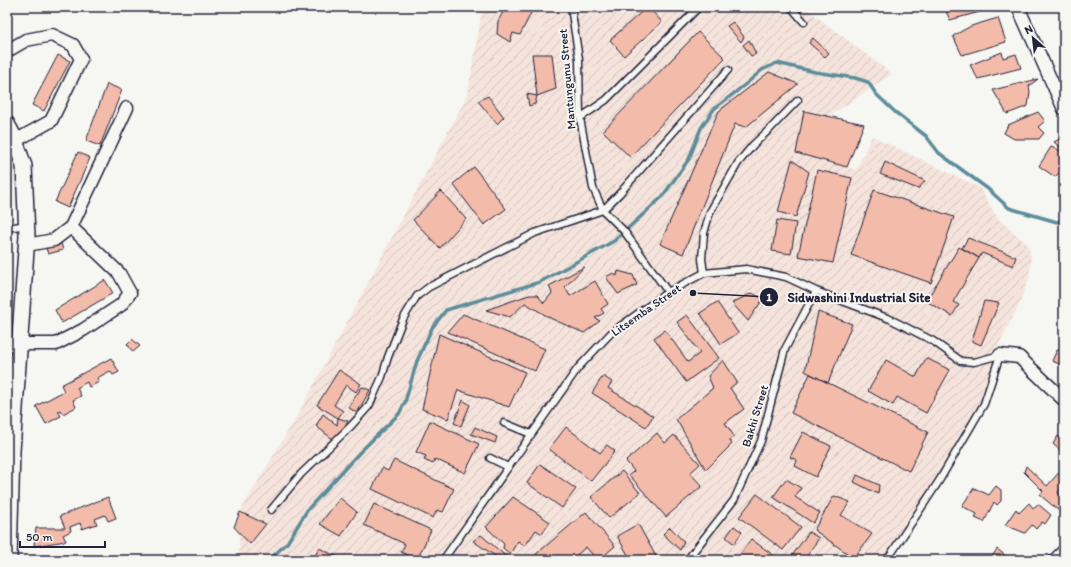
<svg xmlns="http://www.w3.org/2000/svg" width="1071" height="567" font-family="Itim,sans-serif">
  <defs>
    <pattern id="industrial-furrows" width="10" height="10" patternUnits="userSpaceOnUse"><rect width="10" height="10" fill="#f5e4dc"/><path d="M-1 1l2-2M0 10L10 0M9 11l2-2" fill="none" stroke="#d2c3be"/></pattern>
  </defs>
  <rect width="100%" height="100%" fill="#f6f6f2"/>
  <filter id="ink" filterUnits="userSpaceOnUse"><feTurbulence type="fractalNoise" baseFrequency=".025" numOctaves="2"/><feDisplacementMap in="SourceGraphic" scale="8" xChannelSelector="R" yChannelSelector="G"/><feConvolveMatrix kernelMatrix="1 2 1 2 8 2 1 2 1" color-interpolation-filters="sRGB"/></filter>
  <g filter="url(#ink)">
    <path fill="url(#industrial-furrows)" d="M483,7H804L892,74L823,120L819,159L856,170L872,136L980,188L998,219L1028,245L1031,257L1029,278L1018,307L998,346L1000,355L984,404L887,560H239L240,512L300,411L467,96Z"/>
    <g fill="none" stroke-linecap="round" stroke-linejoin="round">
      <path stroke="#5d8d9b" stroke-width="3.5" d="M269,560L287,543L308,509L360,452L399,414L405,402L417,361L432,328L446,310L540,282L614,241L662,197L689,159L701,128L714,109L747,83L762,70L777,63L815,72L855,78L868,82L876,94L895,112L926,136L939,153L988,189L1009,208L1057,222L1064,219"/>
    </g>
    <path fill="#f3bbaa" stroke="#22223b" d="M506,7H534L520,35L513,33L510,42L497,34L498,21Z
      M593,7H607L601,14Z
      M647,7H648L662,22L624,56L610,40Z
      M944,7H990L991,9L950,20Z
      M998,18L1006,42L962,55L953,36L971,26Z
      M733,22L744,37L741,42L727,26Z
      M698,32L725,58L630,157L603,131Z
      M813,38L829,53L825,57L809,43Z
      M749,40L756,54L751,56L743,45Z
      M1002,52L1003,58L1016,54L1021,68L978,79L970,65Z
      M532,54H552L556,89L537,96Z
      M58,55L70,61L44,111L32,105Z
      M769,72L798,84L746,127L735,124L683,254L660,244L715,119L719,111Z
      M1038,79L1029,86L1030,92L1028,106L1007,114L993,90Z
      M107,84L122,90L100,146L86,141Z
      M527,94L537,96L535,104L529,106Z
      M488,96L504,117L497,124L478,101Z
      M804,111L864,124L847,167L796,153Z
      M1038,112L1045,121L1038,127L1044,133L1039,139H1014L1004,133L1008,125Z
      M1061,138L1064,140V147L1062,149L1054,142Z
      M1051,147L1064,152V168L1055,177L1039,166Z
      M78,152L90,158L68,208L55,202Z
      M792,160L809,172L796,217L778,212Z
      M885,162L925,181L918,189L880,174Z
      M474,167L506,209L484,225L453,184Z
      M817,170L852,178L833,263L798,256Z
      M874,190L954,217L931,283L851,255Z
      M441,191L466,219L440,248L413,220Z
      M777,220L796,223L791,254L772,251Z
      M968,238L1016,257L1013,266L982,253L979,258L962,248Z
      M60,240L63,250L48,254L45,245Z
      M959,247L979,258L953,302L959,305L952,316L926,301Z
      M584,267L565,287L570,296L595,281L608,304L601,309L604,313L595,318L600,321L584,333L552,319L525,303L510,317L486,310L529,295H537L544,303L552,293L549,286Z
      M618,271L633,275L637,285L618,294L606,277L613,273L617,276Z
      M105,280L113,293L62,323L55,310Z
      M752,293L763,299L748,321L732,303Z
      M984,301L999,303L981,345L972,341Z
      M717,302L738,333L721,344L700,313Z
      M818,312L852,324L828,383L805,371Z
      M463,314L545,349L535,371L448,332Z
      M687,315L719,358L686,382L654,338L665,330L688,362L700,353L677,322Z
      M439,334L525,372L509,407L458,390L448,419L422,409Z
      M132,339L140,346L133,352L127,344Z
      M1057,350L1064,351V366L1052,361Z
      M111,358L119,372L113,375L110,371L97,378L99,382L89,387L87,382L77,388L81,396L73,400L76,407L63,414L60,410L58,411L61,416L46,424L36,406L64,391L61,385Z
      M926,358L950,370L926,413L897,397L893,405L868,391L886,360L916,377Z
      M723,360L737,382L730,388L744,409L725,423L734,436L729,440L732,444L706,470L676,419L713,388L708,376Z
      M339,370L361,384L356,392L346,385L334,405L343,411L338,418L317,405Z
      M810,374L928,432L909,471L791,413Z
      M603,376L612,382L608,388L653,416L646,427L592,393Z
      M362,387L370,390L357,413L348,407Z
      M463,400L470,405L461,426L454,423Z
      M323,414L337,425L338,418L348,421L335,441L316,426Z
      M430,421L479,444L465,473L435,459L433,464L424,460L426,456L416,452Z
      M475,427L497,437L495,443L471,434Z
      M566,427L600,453L607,445L615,451L591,481L549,449Z
      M803,432L831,446L816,477L795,466L797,460L790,457Z
      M657,433L665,443L674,435L700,464L690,473L702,486L666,517L629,475L634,471L626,461Z
      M1058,436L1064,442V454L1053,444Z
      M394,460L454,489L443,512L437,510L433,518L372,489L382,468L388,471Z
      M540,464L576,489L562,508L527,483Z
      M1026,466L1047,486L1062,469L1064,472V485L1058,492L1064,500V505L1059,511L1040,495L1043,491L1024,472Z
      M622,471L640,493L609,518L591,497Z
      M857,475L879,485L878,494L854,482Z
      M786,479L801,488L795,497L820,513L813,523L773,497Z
      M996,486L1001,490V501L997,505L994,502L984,522L975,518L977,514L962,506L974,488L989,495Z
      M757,494L801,527L783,550L739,517Z
      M834,496L850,502L841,515L872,534L854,558L814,530Z
      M108,497L116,518L108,521L105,515L95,519L97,524L82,529L80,523L70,527L71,531L63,535L66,541L34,546L36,528H65L60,516Z
      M513,497L550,522L542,534L536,530L525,546L518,541L510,554L503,548L504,544L486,527Z
      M340,498L357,512L341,536L320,524Z
      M1029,503L1033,508L1038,504L1051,515L1045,524L1042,522L1036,529L1032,525L1025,533L1005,525L1016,509L1019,513Z
      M374,504L431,530L417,560L401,552L405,544L364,525Z
      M240,512L266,524L250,544L234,527Z
      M586,512L615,546L599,560H597L586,547L571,560H538L534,556Z
      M638,524L658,560H631L617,536Z
      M734,526L742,532L734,544L726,537Z
      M670,527L684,542L680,550L663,534Z
      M809,532L819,538L804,560H798L791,557Z
      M481,535L508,558L507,560H501L473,541Z
      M751,539L780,560H736Z
      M319,548L344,560H313Z
      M997,549L1011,560H990Z"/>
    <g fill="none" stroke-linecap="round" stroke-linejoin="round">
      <g stroke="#22223b" stroke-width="9">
        <path id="service" d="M571,7L579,59L580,118L593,188L603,210L624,231L668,292
          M791,7L804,22
          M580,118L606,100L699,7
          M7,228L27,225
          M704,273L702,259L704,233L710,212L738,163L753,145L771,128L798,100
          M504,423L531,434
          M490,458L508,467
          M271,510L301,474L351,426L369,406L382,377L388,357L403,319L417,296L429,287L535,233L603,210L619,194L728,70
          M443,560L578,368L611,333L668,292L704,273L746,269L786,277L816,291L890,319L933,341L961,361L974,362L1000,355
          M687,560L734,500L761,441L785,349L816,291
          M887,560L939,481L984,404L1000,355"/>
      </g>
      <g stroke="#22223b" stroke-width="15">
        <path id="minor" d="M1018,7L1064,109
          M7,51L26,40L52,35L73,45L81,59L51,121L15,141
          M27,245L54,240L71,227L127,108
          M7,344H56L83,330L121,305L130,293L119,273L71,227
          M1000,355L1019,357L1064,400
          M1055,560L1064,551"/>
      </g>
      <g stroke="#22223b" stroke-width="18">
        <path id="tertiary" d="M7,124L13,135L24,166L27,236L12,451L9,560"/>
      </g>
      <use href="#service" stroke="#f6f6f2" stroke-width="6"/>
      <use href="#minor" stroke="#f6f6f2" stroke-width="12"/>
      <use href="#tertiary" stroke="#f6f6f2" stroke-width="15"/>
    </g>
  </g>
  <g text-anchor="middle" stroke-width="4" stroke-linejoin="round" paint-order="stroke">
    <g font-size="12" fill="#22223b" stroke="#f6f6f2">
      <text transform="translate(567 79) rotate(-95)" y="4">Mantungunu Street</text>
      <text transform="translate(646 310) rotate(-35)" y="4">Litsemba Street</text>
      <text transform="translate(755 416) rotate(-73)" y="4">Bakhi Street</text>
    </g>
  </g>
  <path fill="none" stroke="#22223b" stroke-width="1.5" d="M693 293L769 297"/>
  <g fill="#22223b" stroke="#f6f6f2" stroke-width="1.5">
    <circle cx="693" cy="293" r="4"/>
    <circle cx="769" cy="297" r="10"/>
  </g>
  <g font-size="12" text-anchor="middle" font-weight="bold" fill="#fff">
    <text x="769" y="301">1</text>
  </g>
  <g font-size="13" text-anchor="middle" font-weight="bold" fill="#22223b" stroke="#f6f6f2" stroke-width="4" stroke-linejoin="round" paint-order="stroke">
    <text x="859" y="302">Sidwashini Industrial Site</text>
  </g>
  <rect width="1071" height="567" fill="none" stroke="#f6f6f2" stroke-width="24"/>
  <rect x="12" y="12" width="1047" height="543" fill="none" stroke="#22223b" stroke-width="1.5" filter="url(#ink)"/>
  <g transform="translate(1033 38) rotate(332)" stroke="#f6f6f2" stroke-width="3" paint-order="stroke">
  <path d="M0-3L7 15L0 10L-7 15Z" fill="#22223b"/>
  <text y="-6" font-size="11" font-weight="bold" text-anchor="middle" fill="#22223b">N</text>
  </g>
  <path d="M20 541v6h85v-6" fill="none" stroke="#22223b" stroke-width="2"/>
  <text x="26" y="541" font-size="12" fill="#22223b" stroke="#f6f6f2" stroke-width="3" paint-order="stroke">50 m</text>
</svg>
